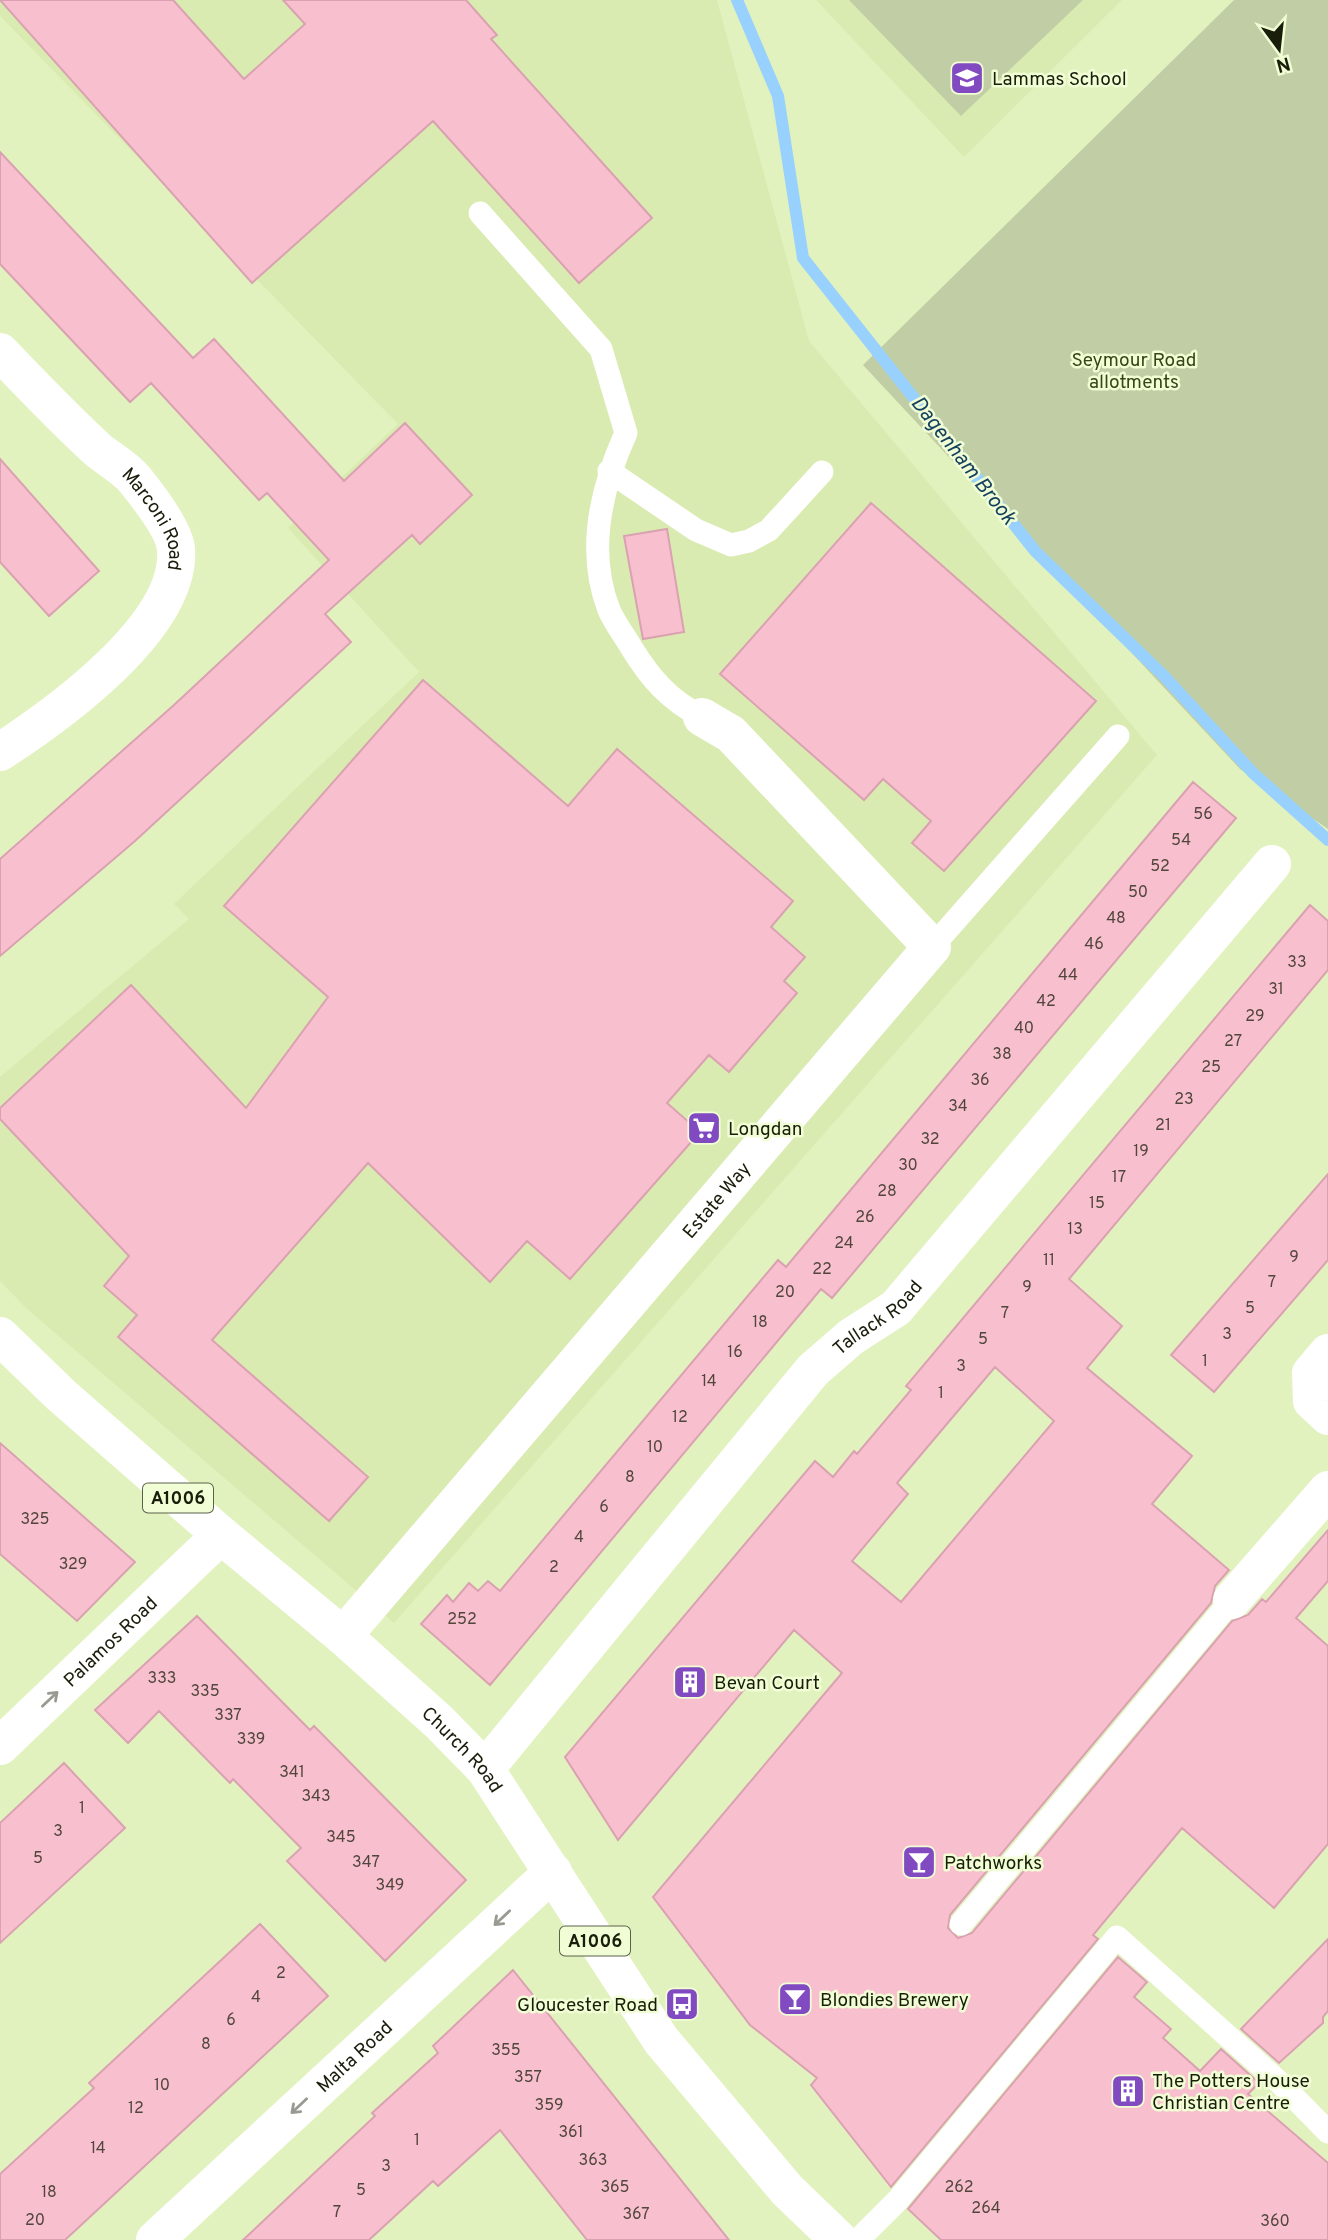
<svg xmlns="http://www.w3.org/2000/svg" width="1328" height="2240" font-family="Overpass,sans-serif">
  <rect width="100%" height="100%" fill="#e2f2bf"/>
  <path fill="#d9ebb0" d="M0,0H717L809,341L1157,755L394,1623L26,1308L0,1281V1077L189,919L174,904L419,672L288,528L398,424L0,16Z
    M816,0H1122L964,157Z"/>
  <path fill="#c1cea5" d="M849,0H1083L961,116Z
    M1234,0H1328V829L1240,769L863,365Z"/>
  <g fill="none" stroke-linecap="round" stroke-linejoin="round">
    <path stroke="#98d1fd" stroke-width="12" d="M737,0L778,96L803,258L1035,551L1164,676L1253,773L1328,840"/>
  </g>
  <path fill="#f8bfce" stroke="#daa2b1" stroke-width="2" fill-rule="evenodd" d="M0,0H173L244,79L305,24L283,0H466L497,35L491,39L652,218L579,283L433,121L252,283Z
    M0,152L193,358L214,339L344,481L405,423L472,495L420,544L412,535L325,614L351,642L135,841L0,956V859L174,705L329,560L267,493L259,500L151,383L130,402L0,264Z
    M0,459L99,571L49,616L0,562Z
    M871,503L1096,701L944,871L912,843L931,821L883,779L864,800L720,674Z
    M667,529L684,632L643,639L624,536Z
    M423,680L568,806L617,749L793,901L771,927L805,957L784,981L797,993L729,1072L709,1055L667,1103L700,1132L570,1279L527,1241L490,1282L368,1163L212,1340L368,1477L329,1521L118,1337L137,1315L104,1286L129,1256L0,1119V1108L131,985L246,1108L328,997L224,906Z
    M1193,782L1236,818L832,1298L821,1289L490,1685L421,1624L447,1595L453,1602L469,1583L478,1591L488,1581L500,1591L778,1260L786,1267Z
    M1310,905L1328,921V970L1069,1279L1122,1326L1087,1368L1192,1456L1152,1504L1229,1570L1215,1586L1211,1603L950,1915L948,1928L958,1938L972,1933L1232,1621L1248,1615L1262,1599L1266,1602L1328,1530V1581L1296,1618L1328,1646V1844L1274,1908L1182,1828L1093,1935L1098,1939L891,2187L811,2085L817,2078L750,2025L653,1897L842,1673L794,1630L618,1840L565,1757L815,1461L833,1477L854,1451L857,1454L911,1390L906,1386ZM995,1367L1054,1421L901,1602L852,1561L908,1494L897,1483Z
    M1328,1174V1260L1214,1392L1171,1355Z
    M0,1443L135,1562L77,1621L0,1554Z
    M197,1616L310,1730L314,1726L466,1880L385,1961L287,1861L301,1848L233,1779L230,1783L159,1711L128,1743L95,1710Z
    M64,1763L125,1828L0,1943V1823Z
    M260,1924L328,1996L65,2240H0V2174L94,2088L89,2083Z
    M1328,1939V2011L1323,2017V2023L1279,2063L1241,2029Z
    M1118,1957L1147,1982L1134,1997L1171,2029L1163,2038L1200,2071L1221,2049L1259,2083L1248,2094L1328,2163V2240H941L908,2209Z
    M513,1970L729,2240H587L500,2130L438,2186L433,2181L369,2240H243L375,2116L372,2113L438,2053L433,2046Z"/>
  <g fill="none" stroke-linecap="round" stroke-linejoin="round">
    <path stroke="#fff" stroke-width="23" d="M480,213L601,349L626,433C601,488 586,551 609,610C614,622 624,635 631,647C650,678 669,700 702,717
      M609,471L696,530L731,545L749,541L769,530L822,472
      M932,947L1118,736
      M961,1924L1232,1600
      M858,2240L897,2201L1117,1937L1279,2082L1328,2132"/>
    <g stroke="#fff" stroke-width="38">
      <path id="s1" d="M0,352C32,385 64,419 98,450C110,460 126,468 135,480C148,496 174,529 176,549C182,626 57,715 0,752"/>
      <path d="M1328,1353L1311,1373L1312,1401L1328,1416"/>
      <path d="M1232,1600L1328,1490"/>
      <path id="s2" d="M343,1636L932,947L731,734L702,717"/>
      <path id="s3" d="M0,1746L221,1535"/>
      <path id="s4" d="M485,1769L813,1370L851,1337L896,1308L1272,864"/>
      <path id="s5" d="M155,2240L553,1872"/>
    </g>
    <path stroke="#fff" stroke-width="38" id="s6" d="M0,1336L61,1395L221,1535L343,1636L439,1722L485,1769L661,2040L787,2190L839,2240"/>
  </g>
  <defs><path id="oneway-shaft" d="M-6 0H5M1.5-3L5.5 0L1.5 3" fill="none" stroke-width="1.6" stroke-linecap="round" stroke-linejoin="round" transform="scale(1.75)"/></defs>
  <g stroke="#989a91">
    <use href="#oneway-shaft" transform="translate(50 1699) rotate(-43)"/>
    <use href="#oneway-shaft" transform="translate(502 1918) rotate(137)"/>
    <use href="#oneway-shaft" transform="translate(299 2106) rotate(137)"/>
  </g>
  <defs>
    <g id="school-square" transform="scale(1.75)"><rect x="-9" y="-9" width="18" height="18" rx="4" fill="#814ac1" stroke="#f1fed5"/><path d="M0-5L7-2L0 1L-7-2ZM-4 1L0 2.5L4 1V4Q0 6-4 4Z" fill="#fff"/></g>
    <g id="supermarket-square" transform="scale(1.75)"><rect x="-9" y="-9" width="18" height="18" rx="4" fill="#814ac1" stroke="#f1fed5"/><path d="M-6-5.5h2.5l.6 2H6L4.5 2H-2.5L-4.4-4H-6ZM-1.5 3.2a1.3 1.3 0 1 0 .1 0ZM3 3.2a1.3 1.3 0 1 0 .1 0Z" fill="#fff"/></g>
    <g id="building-square" transform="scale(1.75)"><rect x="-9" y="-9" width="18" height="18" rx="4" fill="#814ac1" stroke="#f1fed5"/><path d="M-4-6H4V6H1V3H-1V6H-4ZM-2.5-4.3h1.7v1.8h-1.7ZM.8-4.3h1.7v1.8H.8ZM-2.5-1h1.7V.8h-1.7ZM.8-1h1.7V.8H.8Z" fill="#fff"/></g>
    <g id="bar-square" transform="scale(1.75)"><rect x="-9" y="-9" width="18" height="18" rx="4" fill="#814ac1" stroke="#f1fed5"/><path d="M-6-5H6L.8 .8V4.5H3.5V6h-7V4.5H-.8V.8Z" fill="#fff"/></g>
    <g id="bus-square" transform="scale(1.75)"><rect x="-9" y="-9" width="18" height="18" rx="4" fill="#814ac1" stroke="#f1fed5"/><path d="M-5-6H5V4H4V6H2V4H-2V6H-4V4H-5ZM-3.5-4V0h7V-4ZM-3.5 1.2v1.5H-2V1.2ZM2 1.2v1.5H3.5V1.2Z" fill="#fff"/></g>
  </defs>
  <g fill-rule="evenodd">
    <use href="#school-square" x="967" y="78"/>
    <use href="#supermarket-square" x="704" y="1128"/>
    <use href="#building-square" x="690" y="1682"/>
    <use href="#bar-square" x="919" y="1862"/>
    <use href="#bar-square" x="795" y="1999"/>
    <use href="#bus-square" x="682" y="2004"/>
    <use href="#building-square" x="1128" y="2091"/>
  </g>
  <g text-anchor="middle" stroke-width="5" stroke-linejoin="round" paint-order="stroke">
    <g font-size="16" fill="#51463c">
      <text x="1203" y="819">56</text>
      <text x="1181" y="845">54</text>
      <text x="1160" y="871">52</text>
      <text x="1138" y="897">50</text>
      <text x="1116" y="923">48</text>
      <text x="1094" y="949">46</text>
      <text x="1297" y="967">33</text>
      <text x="1068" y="980">44</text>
      <text x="1276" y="994">31</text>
      <text x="1046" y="1006">42</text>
      <text x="1255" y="1021">29</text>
      <text x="1024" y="1033">40</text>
      <text x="1233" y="1046">27</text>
      <text x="1002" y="1059">38</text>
      <text x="1211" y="1072">25</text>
      <text x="980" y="1085">36</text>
      <text x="1184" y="1104">23</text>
      <text x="958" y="1111">34</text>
      <text x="1163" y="1130">21</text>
      <text x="930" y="1144">32</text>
      <text x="1141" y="1156">19</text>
      <text x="908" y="1170">30</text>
      <text x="1119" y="1182">17</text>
      <text x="887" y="1196">28</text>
      <text x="1097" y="1208">15</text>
      <text x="865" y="1222">26</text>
      <text x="1075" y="1234">13</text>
      <text x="844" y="1248">24</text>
      <text x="1294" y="1262">9</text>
      <text x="1049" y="1265">11</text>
      <text x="822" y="1274">22</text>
      <text x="1272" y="1287">7</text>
      <text x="1027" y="1292">9</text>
      <text x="785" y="1297">20</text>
      <text x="1250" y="1313">5</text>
      <text x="1005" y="1318">7</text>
      <text x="760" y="1327">18</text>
      <text x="1227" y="1339">3</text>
      <text x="983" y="1344">5</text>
      <text x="735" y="1357">16</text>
      <text x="1205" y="1366">1</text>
      <text x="961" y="1371">3</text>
      <text x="709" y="1386">14</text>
      <text x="941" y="1398">1</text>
      <text x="680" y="1422">12</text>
      <text x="655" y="1452">10</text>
      <text x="630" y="1482">8</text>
      <text x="604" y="1512">6</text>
      <text x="35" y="1524">325</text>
      <text x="579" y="1542">4</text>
      <text x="73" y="1569">329</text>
      <text x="554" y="1572">2</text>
      <text x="462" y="1624">252</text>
      <text x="162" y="1683">333</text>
      <text x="205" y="1696">335</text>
      <text x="228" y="1720">337</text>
      <text x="251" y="1744">339</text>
      <text x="292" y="1777">341</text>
      <text x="316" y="1801">343</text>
      <text x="82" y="1813">1</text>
      <text x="58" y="1836">3</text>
      <text x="341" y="1842">345</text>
      <text x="38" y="1863">5</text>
      <text x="366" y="1867">347</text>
      <text x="390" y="1890">349</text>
      <text x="281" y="1978">2</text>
      <text x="256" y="2002">4</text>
      <text x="231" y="2025">6</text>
      <text x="206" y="2049">8</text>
      <text x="506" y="2055">355</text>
      <text x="528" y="2082">357</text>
      <text x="162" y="2090">10</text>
      <text x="549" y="2110">359</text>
      <text x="136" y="2113">12</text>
      <text x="571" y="2137">361</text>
      <text x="417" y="2145">1</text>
      <text x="98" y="2153">14</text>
      <text x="593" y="2165">363</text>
      <text x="386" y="2171">3</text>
      <text x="615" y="2192">365</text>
      <text x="959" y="2192">262</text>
      <text x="361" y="2195">5</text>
      <text x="49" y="2197">18</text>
      <text x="986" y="2213">264</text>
      <text x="337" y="2217">7</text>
      <text x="636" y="2219">367</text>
      <text x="35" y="2225">20</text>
      <text x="1275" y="2226">360</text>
    </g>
    <g fill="#f1fed5" stroke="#5a6148" stroke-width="2">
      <rect x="143" y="1483.5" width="70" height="29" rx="5"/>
      <rect x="560" y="1926.5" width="70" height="29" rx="5"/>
    </g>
    <g font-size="18" font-weight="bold" fill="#191e0b">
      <text x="178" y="1504">A1006</text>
      <text x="595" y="1947">A1006</text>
    </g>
    <g font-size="19" fill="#191e0b" stroke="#f1fed5" text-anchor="start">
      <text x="992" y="85">Lammas School</text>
      <text x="728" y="1135">Longdan</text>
      <text x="714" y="1689">Bevan Court</text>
      <text x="944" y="1869">Patchworks</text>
      <text x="820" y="2006">Blondies Brewery</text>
      <text x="658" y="2011" text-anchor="end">Gloucester Road</text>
      <text x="1152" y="2087">The Potters House<tspan x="1152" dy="22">Christian Centre</tspan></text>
    </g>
    <g font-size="19" fill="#394417" stroke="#f1fed5">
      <text x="1134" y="366">Seymour Road<tspan x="1134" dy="22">allotments</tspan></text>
    </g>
    <g font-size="19" fill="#191e0b" stroke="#f1fed5">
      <text dy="7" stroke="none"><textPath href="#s1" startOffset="231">Marconi Road</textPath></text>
      <text dy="7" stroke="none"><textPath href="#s2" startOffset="574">Estate Way</textPath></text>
      <text dy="7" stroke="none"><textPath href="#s4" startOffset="600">Tallack Road</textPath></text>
      <text dy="7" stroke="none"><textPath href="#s3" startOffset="152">Palamos Road</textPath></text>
      <text dy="7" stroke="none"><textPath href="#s6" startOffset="621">Church Road</textPath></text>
      <text dy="7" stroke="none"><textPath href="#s5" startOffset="271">Malta Road</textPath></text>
    </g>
    <g font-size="21" font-style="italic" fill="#16425f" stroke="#f1fed5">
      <text transform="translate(964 460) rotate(52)" y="7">Dagenham Brook</text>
    </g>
  </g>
  <g transform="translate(1279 49) rotate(165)" stroke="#f1fed5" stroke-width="5" paint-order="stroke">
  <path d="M0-5L12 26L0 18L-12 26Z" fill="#191e0b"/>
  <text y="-10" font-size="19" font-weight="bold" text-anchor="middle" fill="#191e0b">N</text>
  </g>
</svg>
